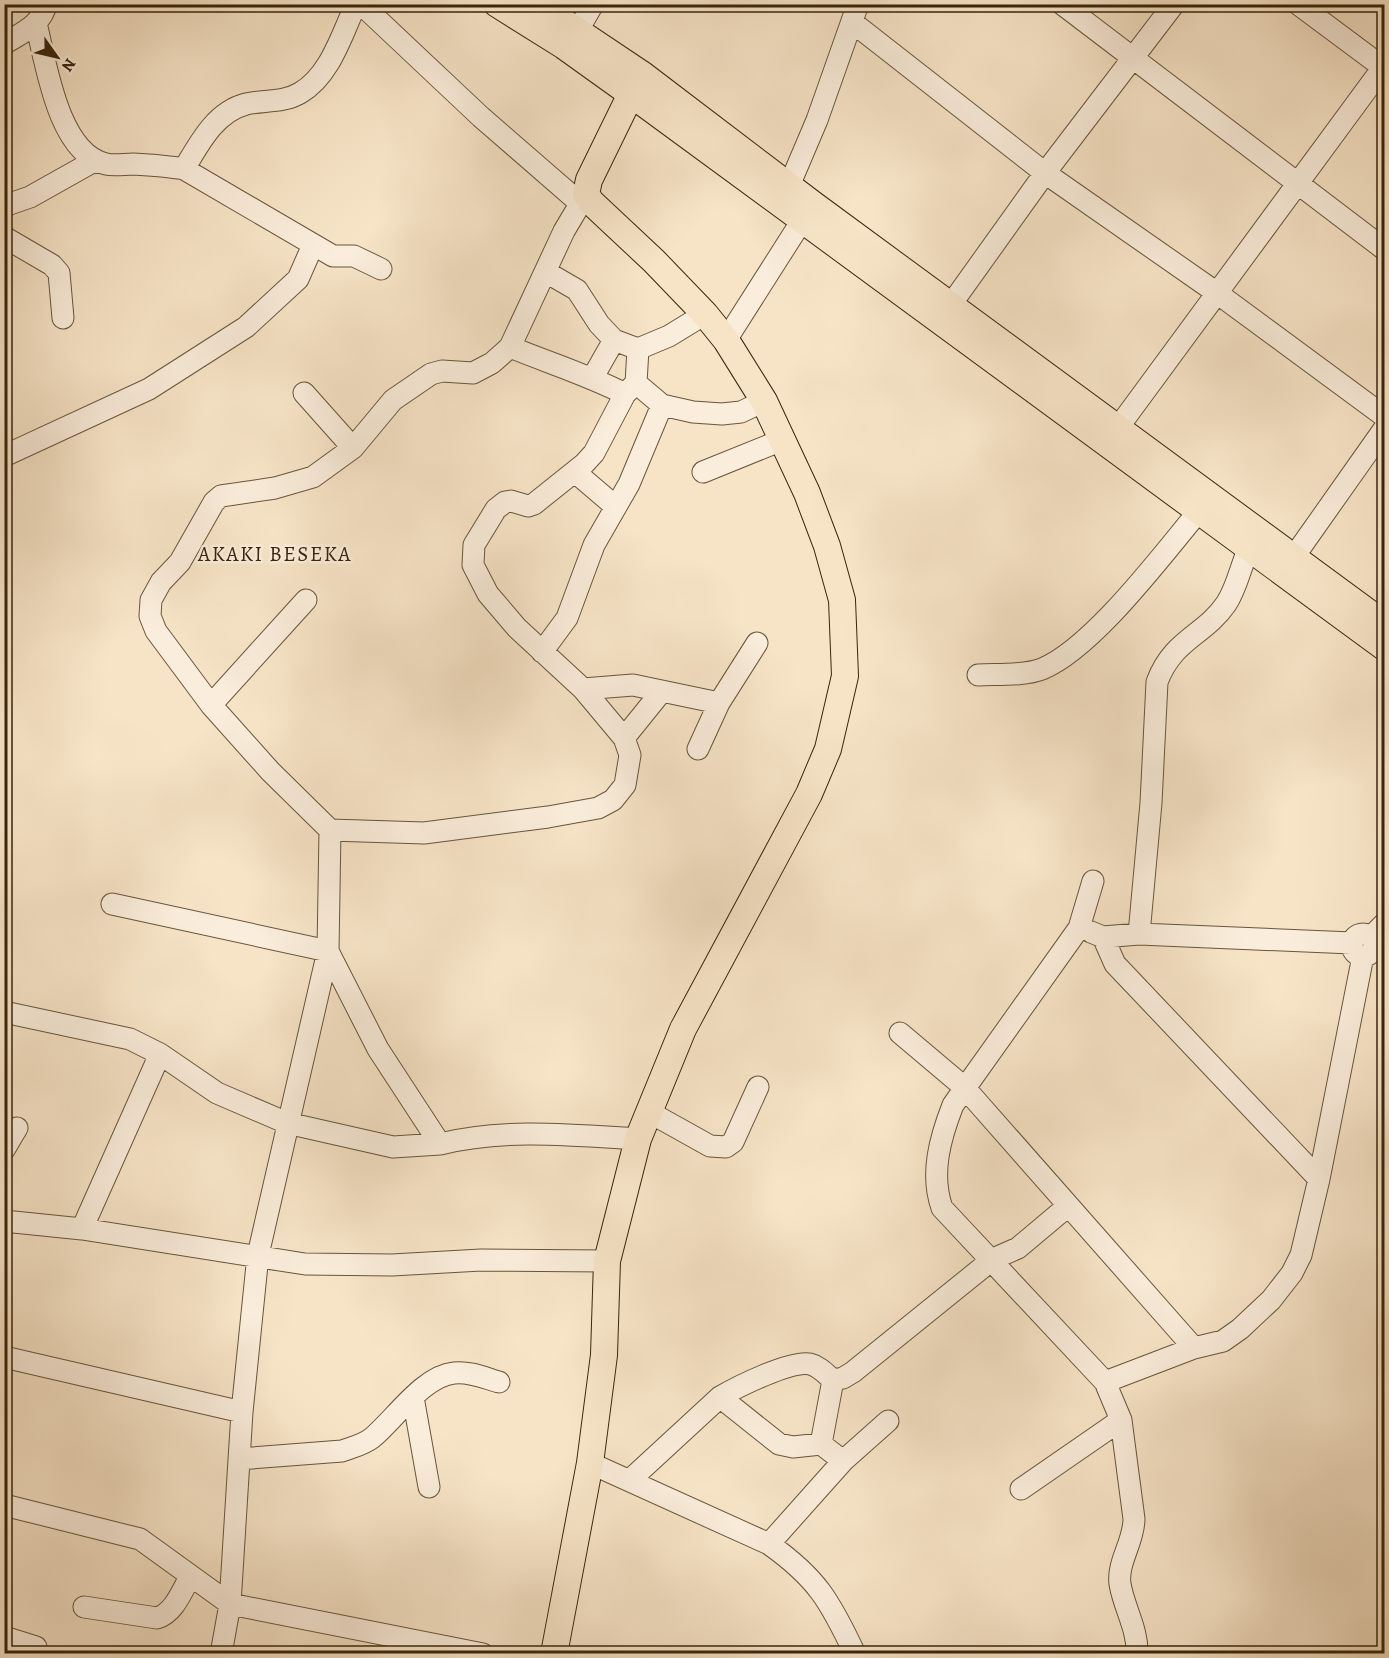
<svg xmlns="http://www.w3.org/2000/svg" width="1389" height="1658" font-family="Alegreya,serif">
  <rect width="100%" height="100%" fill="#f7e4c7"/>
  <filter id="stains"><feTurbulence type="fractalNoise" baseFrequency=".00333" numOctaves="4"/><feColorMatrix values="0 0 0 0 .2 0 0 0 0 .09 0 0 0 0 .02 0 0 0 .5 -.17"/></filter>
  <radialGradient id="worn" r=".72"><stop offset=".6" stop-color="#630" stop-opacity="0"/><stop offset="1" stop-color="#630" stop-opacity=".3"/></radialGradient>
  <g fill="none" stroke-linecap="round" stroke-linejoin="round">
    <g stroke="#68553b" stroke-width="23">
      <path id="minor" d="M361,4L481,117L580,203
        M1062,4L1384,249
        M1298,4L1384,68
        M852,22L1045,173L1217,293L1384,416
        M36,23C46,63 58,153 106,164C114,166 125,164 133,164C151,165 167,166 184,169L333,256H354L381,269
        M578,30L593,4
        M4,44C21,33 42,25 46,4
        M184,169C199,144 215,112 246,104C264,100 283,103 300,93C330,76 342,34 356,4
        M586,194L564,231L510,347L492,363L473,373L442,371L431,374L393,400L353,448L313,477L275,488L221,496L214,502L180,562L161,582L151,600L150,616L156,631L211,705L270,771L330,830L424,833L548,817L598,808L613,800L625,785L630,755L624,738L583,689L517,628L488,594L473,565L474,545L496,509L505,502L511,501L528,506L534,504L584,464L594,453L625,394L636,383L638,349
        M783,200L817,120L858,4
        M4,206L30,197L96,160
        M4,237L52,265L59,273L63,318
        M546,272L577,290L599,324L614,340L638,349L669,336L705,314
        M942,317L1045,173L1174,4
        M726,340L803,219
        M510,347C549,363 588,375 625,394
        M593,377L614,340
        M636,383L662,405L693,412L722,414L741,412L764,401
        M304,393L353,448
        M1117,429L1384,66
        M4,456L149,389L246,327L298,279L313,245
        M575,472L616,507
        M703,472L782,440
        M1293,558L1384,429
        M542,652L567,618L594,545L629,484L662,405
        M978,675C997,674 1024,676 1042,669C1093,648 1162,555 1199,511
        M583,689L633,685L719,703
        M211,705L306,600
        M624,738L662,691
        M698,749L719,703L757,643
        M1093,881L1079,928L953,1105C940,1138 930,1174 942,1208L1105,1382L1121,1420L1134,1519C1134,1542 1117,1562 1120,1584C1124,1608 1138,1629 1137,1654
        M112,904L328,951L378,1049L440,1144C505,1128 572,1135 638,1139
        M1091,932L1103,937L1139,934L1352,943
        M1352 945a11 11 0 1 1 22 0a11 11 0 1 1-22 0Z
        M1139,934L1151,803L1157,682C1173,639 1204,636 1226,604C1237,588 1241,565 1249,548
        M1103,937L1115,964L1319,1179
        M1371,937L1384,924
        M4,1012L130,1039L160,1054L82,1229
        M900,1033L964,1087L1194,1348
        M160,1054L217,1093L287,1123L393,1147L440,1144
        M649,1112L710,1146L726,1147L733,1142L758,1087
        M4,1150L17,1128
        M4,1221L82,1229L305,1264L392,1265L481,1260L607,1261
        M4,1357L242,1412
        M833,1380L843,1378L853,1372L993,1259L1018,1248L1068,1206
        M1105,1382L1194,1348L1223,1341L1240,1329L1271,1300L1292,1273L1301,1255L1319,1179L1363,956
        M413,1397L429,1487
        M720,1397L779,1444L793,1447L821,1444L843,1461
        M821,1444L833,1380
        M239,1459L342,1451C353,1447 363,1445 372,1438C395,1419 423,1376 454,1373C469,1371 485,1378 499,1382
        M590,1463L769,1544C817,1578 830,1601 855,1654
        M630,1480L720,1397C737,1387 791,1360 810,1364C819,1366 826,1374 833,1380
        M1021,1489L1121,1420
        M4,1505L140,1539L230,1604L483,1654
        M769,1544L843,1461L888,1421
        M84,1607L157,1618C174,1613 182,1591 190,1577
        M4,1637L36,1647
        M221,1654L230,1604L242,1412L258,1255L328,951L330,830"/>
    </g>
    <g stroke="#38250c" stroke-width="28">
      <path id="major" d="M497,4L564,46L631,94L1384,647
        M537,4L643,75L814,205L1384,624
        M554,1654L590,1463L604,1355L607,1261L638,1139L683,1029L809,794L828,749L845,676L842,600L827,546L807,493L764,401L726,340L705,314L654,261L591,202L586,194L589,180L631,94"/>
    </g>
    <use href="#minor" stroke="#faeddb" stroke-width="21"/>
    <use href="#major" stroke="#f7e4c7" stroke-width="26"/>
  </g>
  <g text-anchor="middle" stroke-width="5" stroke-linejoin="round" paint-order="stroke">
    <g font-size="21" letter-spacing="1.5" fill="#38250c" stroke="#faeddb">
      <text x="275" y="561">AKAKI BESEKA</text>
    </g>
  </g>
  <rect width="1389" height="1658" fill="none" stroke="#f7e4c7" stroke-width="24"/>
  <rect x="6" y="6" width="1377" height="1646" fill="none" stroke="#38250c" stroke-width="3"/>
  <rect x="12" y="12" width="1365" height="1634" fill="none" stroke="#38250c" stroke-width="1.5"/>
  <g transform="translate(57 57) rotate(124)" stroke="#faeddb" stroke-width="4.5" paint-order="stroke">
  <path d="M0-4.5L10 22L0 15L-10 22Z" fill="#38250c"/>
  <text y="-9" font-size="16" font-weight="bold" text-anchor="middle" fill="#38250c">N</text>
  </g>
  <rect width="100%" height="100%" filter="url(#stains)"/>
  <rect width="100%" height="100%" fill="url(#worn)"/>
</svg>
